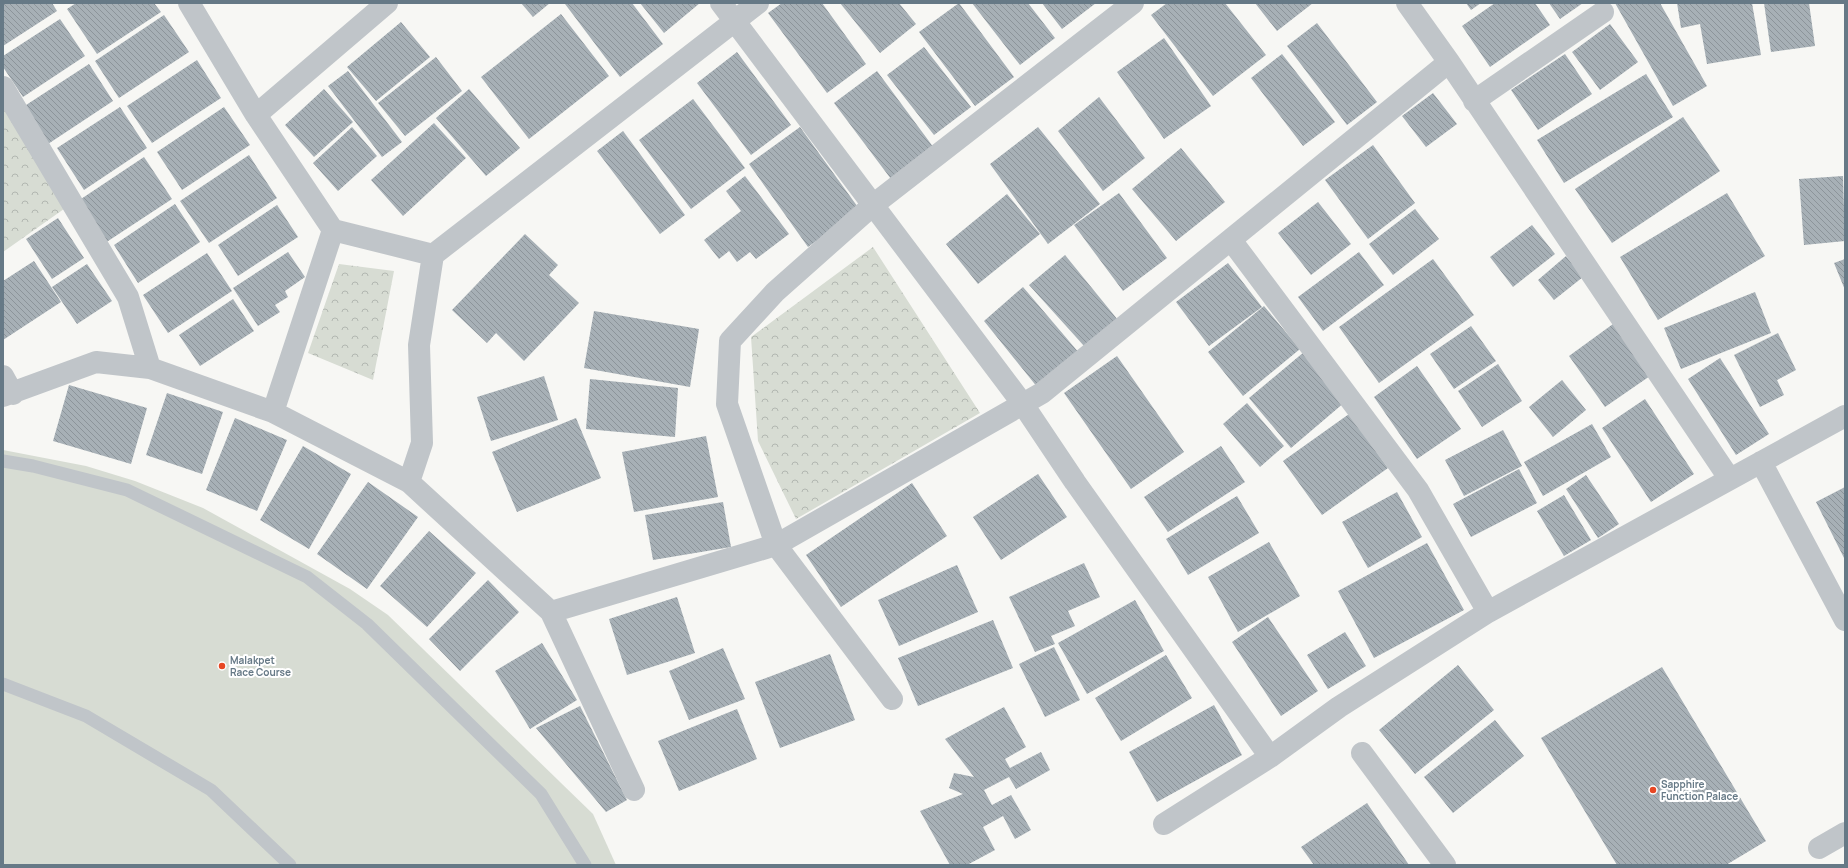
<svg xmlns="http://www.w3.org/2000/svg" width="1848" height="868" font-family="Manrope,sans-serif">
  <defs>
    <pattern id="forest-crowns" width="20" height="18" patternUnits="userSpaceOnUse"><rect width="20" height="18" fill="#d7dcd3"/><path d="M2 6a3 3 0 1 1 6 0M12 15a3 3 0 1 1 6 0" fill="none" stroke="#b2b7b1"/></pattern>
    <pattern id="building-back-hatch" width="6" height="6" patternUnits="userSpaceOnUse"><rect width="6" height="6" fill="#a7b0b6"/><path d="M-1 5l2 2M0 0l6 6M5-1l2 2" fill="none" stroke="#8c949a"/></pattern>
  </defs>
  <rect width="100%" height="100%" fill="#f7f7f4"/>
  <path fill="url(#forest-crowns)" d="M3,94L71,204L3,252Z
    M873,247L980,413L796,519L758,441L751,337Z
    M339,264L394,271L373,380L308,353Z"/>
  <path fill="#d7dcd3" d="M3,450L86,466L135,481L203,508L350,589L388,615L593,814L616,865H3Z"/>
  <path fill="url(#building-back-hatch)" d="M3,3H52L57,11L3,46Z
    M76,3H154L161,12L97,54L67,9Z
    M521,3H550L533,17Z
    M567,3H632L663,44L620,77L565,4Z
    M640,3H700L664,33Z
    M782,3H822L866,64L827,93L768,13Z
    M840,3H899L916,24L880,53Z
    M959,3L1014,77L975,106L919,32Z
    M972,3H1028L1055,38L1020,65Z
    M1042,3H1096L1062,29Z
    M1167,3H1225L1266,55L1213,96L1151,15Z
    M1255,3H1313L1277,31Z
    M1466,3H1481L1471,10Z
    M1495,3H1535L1550,25L1490,67L1462,26Z
    M1549,3H1583L1560,19Z
    M1615,3H1660L1707,86L1673,106Z
    M1677,3H1752L1761,55L1707,64L1700,24L1681,28Z
    M1764,3H1809L1815,46L1771,52Z
    M561,14L609,76L529,139L481,77Z
    M164,15L189,52L119,98L95,61Z
    M60,19L85,56L23,97L3,67V56Z
    M401,22L430,57L376,101L347,67Z
    M1317,23L1377,102L1347,125L1287,46Z
    M1610,24L1638,62L1600,90L1572,52Z
    M1164,38L1211,106L1164,139L1117,72Z
    M924,47L971,107L934,135L887,75Z
    M737,52L791,125L751,155L697,83Z
    M1282,54L1335,122L1303,146L1251,78Z
    M1565,54L1592,94L1538,130L1511,90Z
    M436,57L462,91L405,136L378,103Z
    M197,60L221,98L152,143L127,106Z
    M89,64L113,101L48,144L23,107Z
    M348,71L402,142L382,157L328,86Z
    M877,71L934,148L891,179L834,103Z
    M1646,74L1673,117L1564,183L1537,140Z
    M324,89L353,122L314,157L285,125Z
    M469,89L520,148L486,176L436,118Z
    M1433,93L1457,124L1426,147L1402,116Z
    M1099,97L1145,158L1103,191L1058,131Z
    M693,99L745,168L691,209L639,140Z
    M120,107L147,148L84,190L57,148Z
    M224,107L250,145L182,190L157,152Z
    M1683,117L1720,171L1612,243L1575,189Z
    M434,123L466,158L403,216L371,180Z
    M352,127L377,156L338,191L313,163Z
    M800,127L860,210L808,247L749,164Z
    M1038,127L1100,204L1048,244L990,164Z
    M623,131L685,215L660,234L597,151Z
    M1373,145L1415,203L1368,239L1325,180Z
    M1181,148L1225,202L1176,241L1132,189Z
    M249,155L277,198L209,243L180,201Z
    M144,157L172,199L102,245L75,203Z
    M745,176L789,234L756,259L750,252L737,262L729,251L719,259L704,240L741,211L726,191Z
    M1843,176L1845,241L1804,245L1799,179Z
    M1119,193L1167,258L1123,291L1074,225Z
    M1727,193L1765,256L1658,320L1620,257Z
    M1007,194L1040,234L978,284L946,244Z
    M1318,202L1351,244L1311,275L1278,233Z
    M175,204L200,242L138,283L114,245Z
    M277,205L298,237L238,276L218,245Z
    M1415,209L1439,239L1393,275L1369,244Z
    M58,218L84,258L52,279L26,239Z
    M1532,225L1555,254L1513,287L1490,257Z
    M525,234L558,265L549,275L579,303L524,361L496,333L487,343L452,310Z
    M288,252L305,277L285,291L288,297L275,305L280,312L258,326L233,288Z
    M1359,252L1384,285L1323,331L1298,297Z
    M207,253L232,291L168,333L143,295Z
    M1065,255L1118,320L1085,347L1029,285Z
    M1566,256L1583,277L1554,300L1538,280Z
    M1433,259L1474,315L1379,383L1339,327Z
    M1845,259V290L1834,263Z
    M34,261L61,302L3,340V281Z
    M1228,263L1262,307L1209,346L1176,302Z
    M87,264L112,301L77,324L52,287Z
    M1023,287L1080,354L1042,393L984,321Z
    M1755,292L1771,333L1681,369L1664,328Z
    M233,299L254,331L200,366L179,335Z
    M1264,306L1300,349L1243,396L1208,352Z
    M594,311L699,329L690,387L584,368Z
    M1613,324L1650,376L1605,407L1569,356Z
    M1471,326L1496,361L1454,389L1430,354Z
    M1778,333L1796,370L1777,380L1784,395L1760,407L1734,355Z
    M1304,352L1345,402L1291,448L1249,398Z
    M1117,356L1184,452L1131,489L1064,393Z
    M1720,358L1769,434L1736,455L1688,379Z
    M1498,364L1522,401L1482,427L1458,391Z
    M1417,366L1461,429L1417,459L1374,397Z
    M544,376L558,420L491,441L477,397Z
    M590,379L678,388L675,437L586,429Z
    M1562,380L1586,410L1553,437L1529,407Z
    M69,385L147,408L131,464L53,441Z
    M167,393L223,412L202,474L146,455Z
    M1645,399L1694,474L1651,502L1602,428Z
    M1247,403L1284,446L1260,467L1223,424Z
    M1349,414L1388,468L1322,515L1283,461Z
    M235,418L287,440L257,511L206,490Z
    M576,418L601,478L517,512L492,452Z
    M1592,424L1611,457L1543,496L1524,462Z
    M1503,430L1522,466L1464,496L1445,460Z
    M706,436L718,497L634,512L622,452Z
    M303,446L351,474L309,549L260,520Z
    M1221,446L1245,482L1168,532L1144,497Z
    M1519,469L1537,503L1471,537L1453,504Z
    M1038,474L1067,517L1001,560L973,517Z
    M1586,475L1619,524L1598,538L1566,489Z
    M368,482L418,517L367,589L317,554Z
    M912,483L947,536L841,607L806,555Z
    M1845,487V560L1816,502Z
    M1397,492L1422,537L1368,568L1342,522Z
    M1564,495L1591,540L1564,556L1537,511Z
    M1237,496L1259,533L1188,575L1166,539Z
    M723,502L731,547L653,560L645,515Z
    M429,531L476,573L427,627L380,586Z
    M1269,542L1300,596L1238,632L1208,577Z
    M1427,543L1464,610L1374,658L1338,591Z
    M1084,563L1100,597L1068,611L1075,626L1051,636L1055,644L1035,652L1009,597Z
    M957,565L978,612L899,646L878,600Z
    M488,580L519,612L460,671L429,639Z
    M677,597L695,653L627,675L609,619Z
    M1135,600L1164,651L1087,694L1058,643Z
    M1268,617L1318,691L1281,716L1232,642Z
    M993,620L1013,668L918,706L898,658Z
    M1345,632L1366,666L1328,689L1307,655Z
    M542,643L577,700L530,729L495,671Z
    M1054,647L1080,700L1045,717L1019,664Z
    M723,648L745,699L689,720L669,671Z
    M830,654L855,720L780,748L755,682Z
    M1166,655L1192,698L1121,741L1095,698Z
    M1458,665L1494,710L1415,774L1379,730Z
    M1662,667L1766,841L1726,865H1617L1541,738Z
    M1214,705L1242,755L1157,802L1129,752Z
    M580,706L627,800L606,812L536,728Z
    M1004,707L1026,747L1005,759L1010,768L1041,752L1050,770L1016,789L1009,777L984,790L992,805L1011,795L1031,830L1015,839L1003,816L983,827L995,850L967,865H950L920,811L963,794L949,788L954,773L974,777L945,739Z
    M737,709L757,759L679,791L658,741Z
    M1495,720L1524,756L1453,813L1424,777Z
    M1367,803L1409,865H1314L1301,847Z"/>
  <g fill="none" stroke-linecap="round" stroke-linejoin="round">
    <path stroke="#c0c5c9" stroke-width="13" d="M3,461L33,466L127,490L307,577L367,624L541,794L585,865
      M3,684L86,716L211,790L290,865"/>
    <path stroke="#c0c5c9" stroke-width="22" d="M189,3L256,115L333,230L273,412
      M721,3L1022,403L1075,482L1270,757
      M1407,3L1449,62L1729,478
      M3,87L128,297L150,368
      M1474,101L1603,12
      M256,115L387,3
      M333,230L433,255
      M1231,240L1418,490L1488,612
      M3,376L13,394
      M3,396L96,362L150,368L273,412L409,482L551,612L634,790
      M1761,462L1845,620
      M409,482L422,443L419,345L433,255L758,3
      M551,612L776,545L1042,393L1449,62
      M892,699L776,545L727,404L730,341L775,292L873,205L1133,3
      M1362,753L1445,865
      M1164,824L1270,757L1339,707L1488,612L1845,416
      M1819,848L1845,833"/>
  </g>
  <g fill="#e74724" stroke="#fff" stroke-width="1.5">
    <circle cx="222" cy="666" r="4"/>
    <circle cx="1653" cy="790" r="4"/>
  </g>
  <g text-anchor="middle" stroke-width="4" stroke-linejoin="round" paint-order="stroke">
    <g font-size="10" font-weight="bold" fill="#667986" stroke="#fff" text-anchor="start">
      <text x="230" y="664">Malakpet<tspan x="230" dy="12">Race Course</tspan></text>
      <text x="1661" y="788">Sapphire<tspan x="1661" dy="12">Function Palace</tspan></text>
    </g>
  </g>
  <rect width="1848" height="868" fill="none" stroke="#667986" stroke-width="8"/>
</svg>
